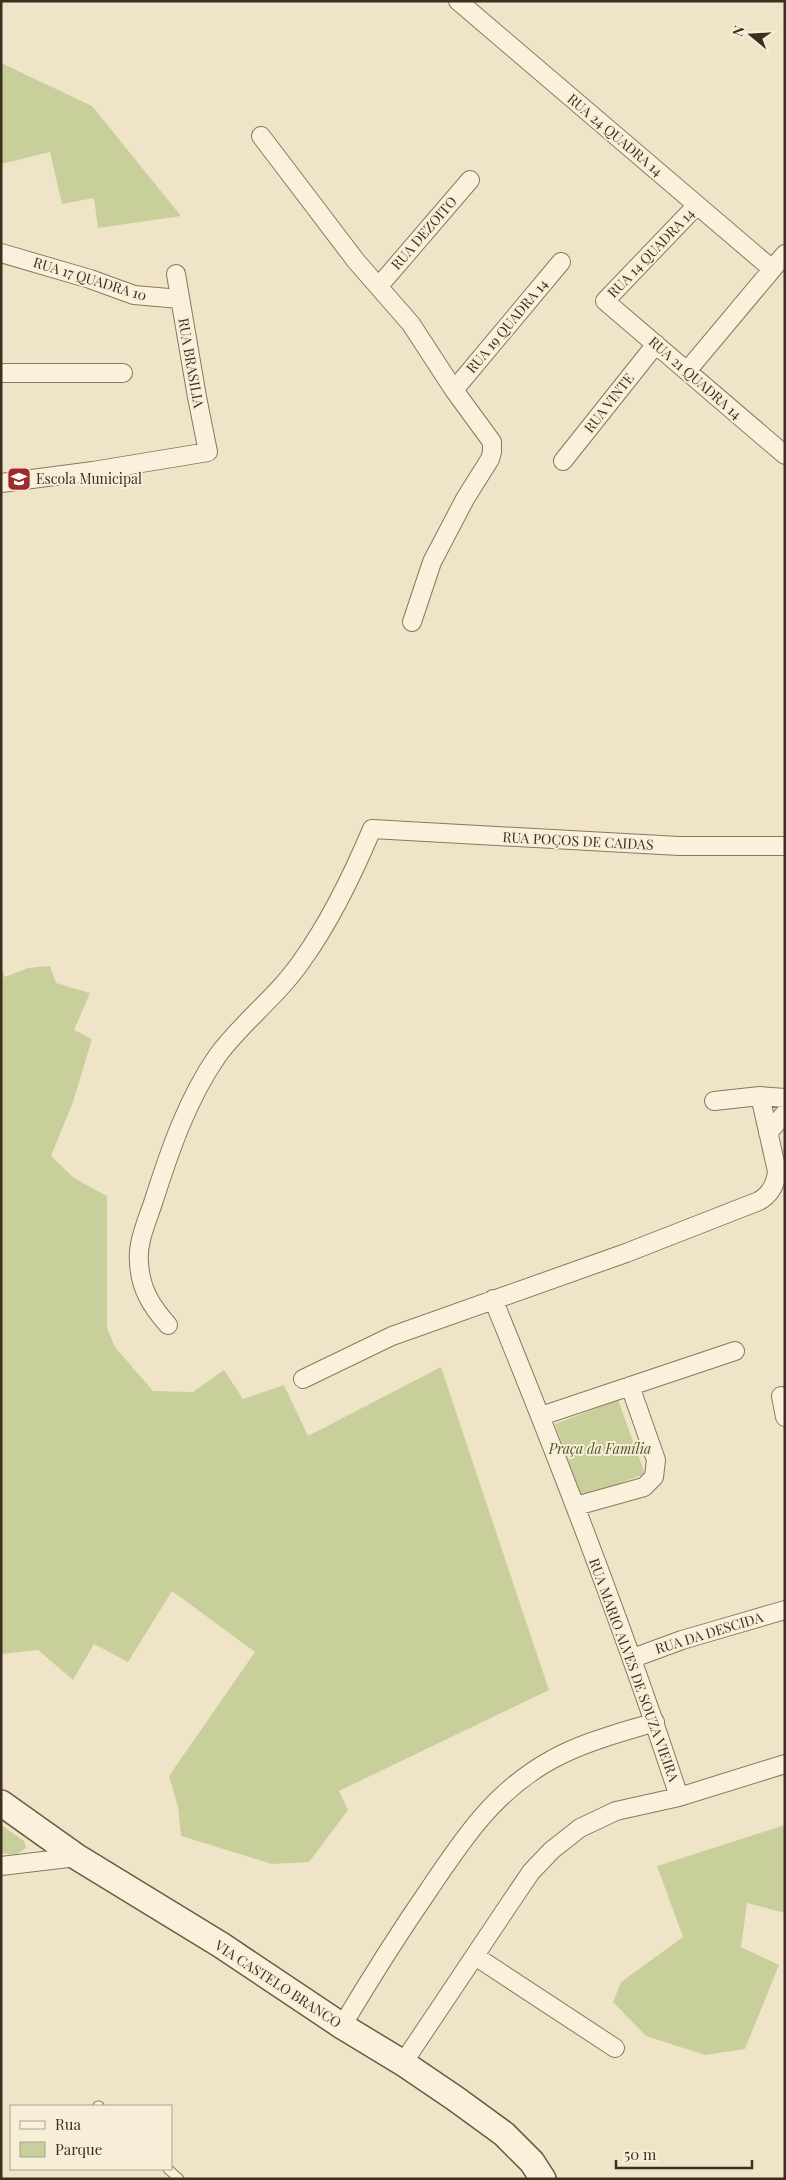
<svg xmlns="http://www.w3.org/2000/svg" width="786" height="2180" font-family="'Playfair Display',serif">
  <rect width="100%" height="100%" fill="#f0e4c8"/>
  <path fill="#c9cf9b" d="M1,63L92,106L181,216L98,228L94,198L62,204L50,152L1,164Z
    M50,966L56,983L90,993L74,1030L92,1039L73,1102L51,1156L74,1178L107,1196V1328L115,1347L153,1391L193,1392L224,1370L243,1399L284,1385L308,1436L441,1367L549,1690L339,1791L348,1810L309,1862L272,1864L181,1836L178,1807L169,1776L255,1652L172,1591L128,1662L94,1644L73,1680L38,1650L1,1654V968L5,977L28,968Z
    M618,1400L645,1474L582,1497L555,1424Z
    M1,1825L24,1841L26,1848L15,1855L1,1853Z
    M785,1825V1913L747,1903L741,1947L779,1965L745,2049L705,2055L646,2036L613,2002L621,1982L683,1937L657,1866Z"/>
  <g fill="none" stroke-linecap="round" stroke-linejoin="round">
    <g stroke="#8d765c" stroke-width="11">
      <path id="service" d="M98,2106H99
        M168,2169L179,2179"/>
    </g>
    <g stroke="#8d765c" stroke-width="20">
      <path id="minor" d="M458,1L772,269
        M261,136L356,261L411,324L454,390L492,442V452L490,459L465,499L432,562L412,622
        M697,205L605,301L785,455
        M1,253L90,279L134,295L180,299
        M379,286L470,180
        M687,371L785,254
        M1,373H123
        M454,390L561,262
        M563,461L656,344
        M1,483L93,471L208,452L197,397L176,274
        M714,1101L760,1096L785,1098
        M768,1133L785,1113
        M493,1299C560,1463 624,1628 679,1797
        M168,1325C151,1306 140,1288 139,1262C137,1243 147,1221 153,1203C169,1153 187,1099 218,1055C243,1021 279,995 303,959C331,920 353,874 372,829L679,846H785
        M303,1379L392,1336L626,1253L759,1201C771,1194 776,1184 777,1171L760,1096
        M781,1396L785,1417
        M541,1416L735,1351
        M576,1506L644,1487L654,1477L656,1460L630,1386
        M633,1658L682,1640L785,1610
        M1,1866L77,1857
        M475,1956L615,2048
        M342,2026C370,1979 399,1933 430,1888C465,1836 495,1791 551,1760C583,1742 620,1733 655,1722
        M403,2063L510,1903L531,1872L552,1850L580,1828L616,1811L679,1797L785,1764"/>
    </g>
    <g stroke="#6f573f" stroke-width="28">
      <path id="secondary" d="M1,1803L77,1857L221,1945L342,2026L403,2063L456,2099L504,2134L532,2162L543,2179"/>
    </g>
    <use href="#service" stroke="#faf1dc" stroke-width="9"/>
    <use href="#minor" stroke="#faf1dc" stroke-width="18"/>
    <use href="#secondary" stroke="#faf1dc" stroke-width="25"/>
  </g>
  <defs>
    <g id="school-square" transform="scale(1.25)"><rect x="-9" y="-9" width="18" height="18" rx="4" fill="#9e2a2b" stroke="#f7eed8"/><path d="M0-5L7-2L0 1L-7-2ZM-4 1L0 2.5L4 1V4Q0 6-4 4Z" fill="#fff"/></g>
  </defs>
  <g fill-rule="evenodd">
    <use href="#school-square" x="19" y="479"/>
  </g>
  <g text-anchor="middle" stroke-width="4" stroke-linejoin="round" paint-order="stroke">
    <g font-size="14" fill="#3d2e20" stroke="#f7eed8">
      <text transform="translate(615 135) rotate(40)" y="5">RUA 24 QUADRA 14</text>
      <text transform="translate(424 233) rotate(-49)" y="5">RUA DEZOITO</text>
      <text transform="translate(651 253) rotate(-46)" y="5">RUA 14 QUADRA 14</text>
      <text transform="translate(90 279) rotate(17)" y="5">RUA 17 QUADRA 10</text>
      <text transform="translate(507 326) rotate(-50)" y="5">RUA 19 QUADRA 14</text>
      <text transform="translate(191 363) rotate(80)" y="5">RUA BRASILIA</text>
      <text transform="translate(695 378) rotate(41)" y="5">RUA 21 QUADRA 14</text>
      <text transform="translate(609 403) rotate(-52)" y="5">RUA VINTE</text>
      <text transform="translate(578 841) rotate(3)" y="5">RUA POÇOS DE CAIDAS</text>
      <text transform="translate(709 1633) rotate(-17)" y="5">RUA DA DESCIDA</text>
      <text transform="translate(634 1670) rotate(70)" y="5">RUA MARIO ALVES DE SOUZA VIEIRA</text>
      <text transform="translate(278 1984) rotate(33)" y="5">VIA CASTELO BRANCO</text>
    </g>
    <g font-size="14" fill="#3d2e20" stroke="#f7eed8" text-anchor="start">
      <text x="36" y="484">Escola Municipal</text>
    </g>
    <g font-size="14" font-style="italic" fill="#4d5a26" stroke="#f7eed8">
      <text x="600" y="1454">Praça da Família</text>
    </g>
  </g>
  <rect width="786" height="2180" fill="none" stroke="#3d2e20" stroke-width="5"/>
  <rect x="10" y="2105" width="162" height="65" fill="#f7eed8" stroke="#ada18e"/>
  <rect x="20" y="2121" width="25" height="8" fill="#faf1dc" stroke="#ada18e"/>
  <text x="55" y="2130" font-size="15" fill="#3d2e20">Rua</text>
  <rect x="20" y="2142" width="25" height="15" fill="#c9cf9b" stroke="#ada18e"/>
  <text x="55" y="2155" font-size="15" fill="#3d2e20">Parque</text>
  <g transform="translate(751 35) rotate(288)" stroke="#f7eed8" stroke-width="4" paint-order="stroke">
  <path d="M0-4L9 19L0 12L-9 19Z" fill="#3d2e20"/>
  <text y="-8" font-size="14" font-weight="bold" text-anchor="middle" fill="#3d2e20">N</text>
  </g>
  <path d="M616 2160v8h136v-8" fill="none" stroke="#3d2e20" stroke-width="2.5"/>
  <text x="624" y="2160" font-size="15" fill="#3d2e20" stroke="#f7eed8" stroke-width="4" paint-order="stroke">50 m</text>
</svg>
